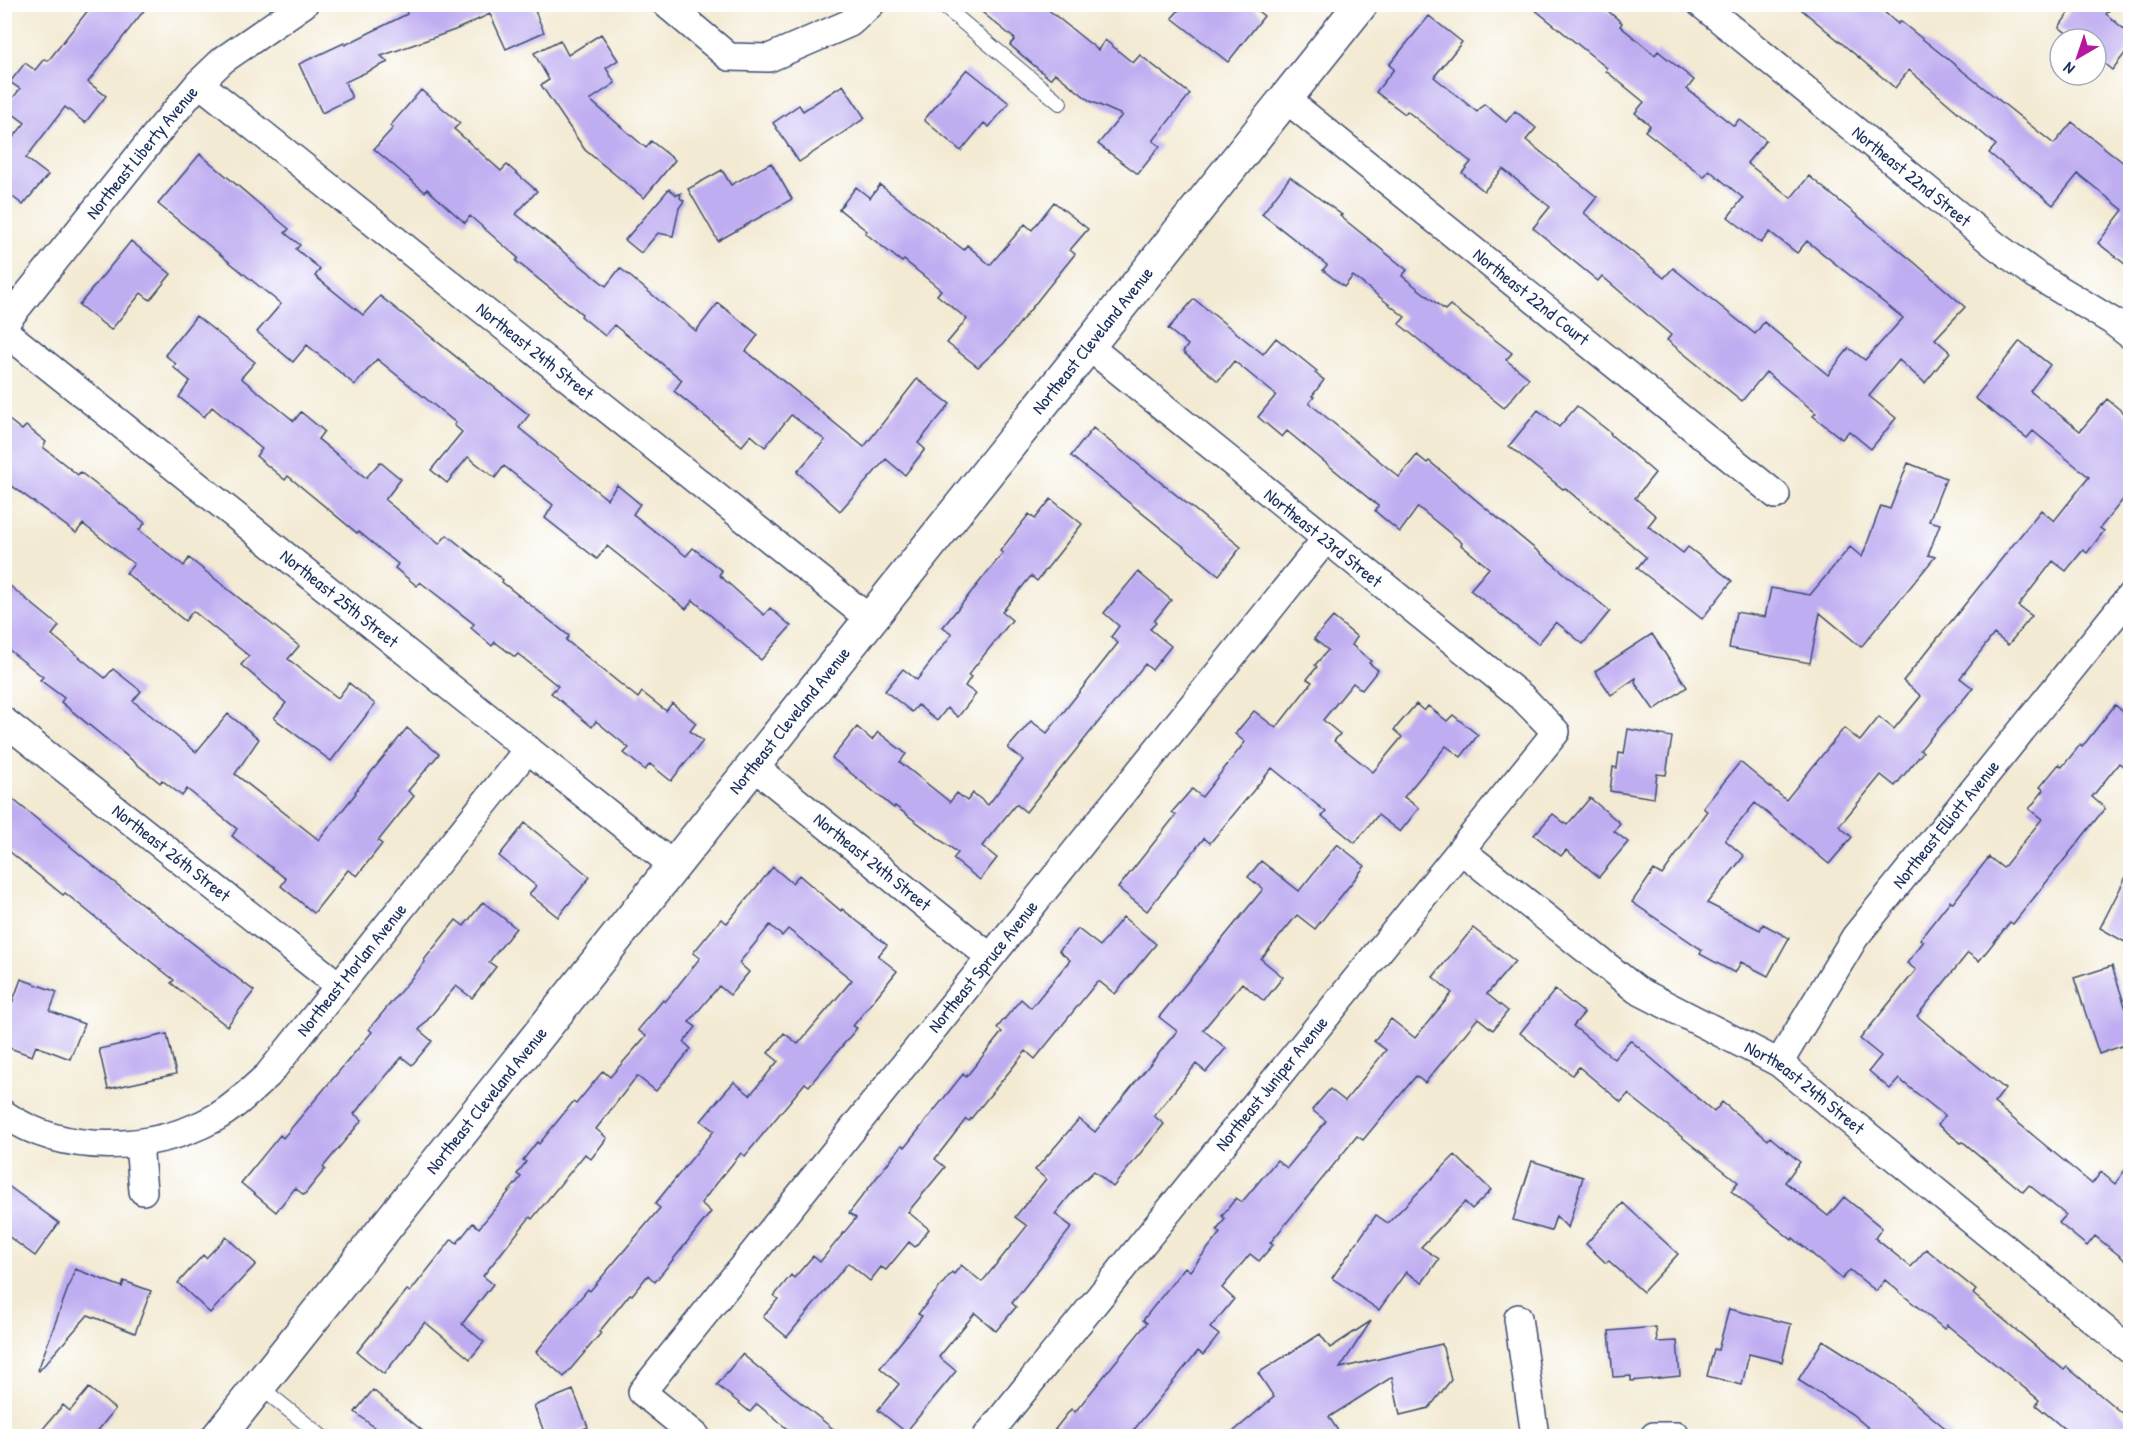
<svg xmlns="http://www.w3.org/2000/svg" width="2135" height="1441" font-family="'Patrick Hand',sans-serif">
  <rect width="100%" height="100%" fill="#fff"/>
  <filter id="ink" filterUnits="userSpaceOnUse"><feTurbulence type="fractalNoise" baseFrequency=".0167" numOctaves="2"/><feDisplacementMap in="SourceGraphic" scale="12" xChannelSelector="R" yChannelSelector="G"/><feConvolveMatrix kernelMatrix="1 2 1 2 8 2 1 2 1" color-interpolation-filters="sRGB"/></filter>
  <filter id="wash" filterUnits="userSpaceOnUse"><feTurbulence type="fractalNoise" baseFrequency=".008" numOctaves="4" result="noise"/><feDisplacementMap in="SourceGraphic" scale="24" xChannelSelector="R" yChannelSelector="G"/><feGaussianBlur stdDeviation="1.35" result="paint"/><feColorMatrix in="noise" values="0 0 0 0 0 0 0 0 0 0 0 0 0 0 0 0 0 1.4 0 .05"/><feComposite in="paint" operator="in"/></filter>
  <g filter="url(#wash)">
    <rect width="100%" height="100%" fill="#f3ead3"/>
    <g id="blocks">
      <path fill="#bfadf1" d="M93,4H149L88,82L106,96L85,123L65,107L26,158L48,175L23,205L4,190V140L8,144L25,123L5,108L20,89L10,82L25,63L35,70L44,59L48,61Z
        M423,4H532L544,32L506,49L490,14L455,30L381,56L388,62L345,82L352,98L322,113L299,64L344,43L345,45L407,14L406,10Z
        M972,4H1041L1098,50L1105,40L1133,63L1140,55L1190,94L1153,141L1160,146L1138,174L1098,144L1122,115L1090,101L1055,73L1050,79L1010,45L1015,39Z
        M1184,4H1249L1264,16L1228,62L1172,18Z
        M1528,4H1600L1622,23L1620,26L1655,55L1658,51L1694,80L1687,89L1734,126L1739,119L1766,140L1747,163L1791,198L1809,176L1915,263L1965,307L1935,339L1950,352L1925,383L1899,360L1869,396L1896,418L1871,449L1849,431L1842,439L1813,416L1816,413L1766,372L1742,401L1667,340L1671,335L1602,276L1598,281L1533,228L1550,207L1503,169L1484,191L1462,173L1471,162L1407,111L1405,114L1376,92L1394,69L1389,65L1429,16L1462,42L1434,77L1477,112L1484,104L1506,122L1515,111L1536,128L1526,140L1597,197L1584,213L1664,278L1673,268L1755,334L1764,322L1828,375L1849,348L1865,360L1903,318L1807,241L1797,253L1770,232L1761,243L1728,217L1743,198L1709,170L1704,177L1645,131L1650,125L1635,113L1644,102L1606,71L1607,68Z
        M1795,4H1875L1898,24L1900,21L2054,144L2072,122L2130,168V268L2098,243L2123,210L2078,174L2053,205L1989,153L1996,145L1909,70L1895,88Z
        M2075,4H2114L2106,14L2130,34V47L2112,70L2096,57V39H2074L2059,27Z
        M601,34L618,60L606,68L615,83L590,100L646,148L651,141L675,160L644,198L585,150L541,85L549,80L534,53L560,40L568,55Z
        M967,69L1009,103L989,127L984,123L961,151L924,120Z
        M843,85L865,118L799,162L773,123L799,105L803,111Z
        M421,90L460,123L454,129L501,171L507,165L537,191L516,214L606,286L620,268L696,331L718,303L758,335L746,351L864,447L917,379L950,404L918,443L925,449L905,475L886,459L840,511L797,472L825,440L791,415L765,447L751,435L742,446L674,391L682,380L614,325L605,336L581,316L582,314L516,261L518,258L470,216L465,223L427,189L425,192L374,149L393,128L390,126Z
        M200,154L289,229L285,233L300,245L296,249L320,269L315,276L363,315L380,296L529,415L519,428L546,450L607,499L617,485L640,504L633,514L686,556L693,548L722,571L719,575L764,615L770,608L791,626L761,660L693,600L686,609L607,546L597,559L545,518L553,505L504,466L495,478L468,457L447,483L431,470L462,432L454,425L456,423L377,359L355,385L307,345L293,362L257,332L281,304L158,204Z
        M771,163L792,199L718,241L688,189L722,170L731,185Z
        M1290,177L1342,215L1340,216L1407,270L1402,276L1445,310L1450,305L1512,353L1506,360L1529,378L1504,408L1399,324L1405,317L1353,276L1344,287L1323,270L1327,265L1262,214Z
        M880,185L964,250L967,245L990,265L1025,224L1032,230L1054,202L1088,229L1070,250L1075,254L1046,290L1003,344L978,367L947,343L967,319L937,295L941,290L904,260L902,262L865,233L867,231L839,209L856,187L870,198Z
        M669,189L677,195L681,193L680,198L684,201L679,208L673,236L658,233L641,253L625,240Z
        M131,241L171,274L150,300L141,293L111,330L79,305Z
        M1194,299L1263,354L1276,338L1317,371L1315,373L1324,380L1312,396L1314,397L1309,403L1399,477L1417,455L1427,463L1429,461L1610,611L1583,644L1556,622L1538,644L1470,590L1489,568L1461,545L1462,543L1418,507L1400,532L1375,511L1378,506L1287,431L1282,437L1258,417L1276,395L1234,361L1218,381L1183,352L1188,345L1168,329Z
        M196,316L255,362L241,378L294,421L301,412L324,431L318,439L366,478L380,462L401,479L385,500L439,544L447,535L503,580L502,582L569,636L566,640L638,698L642,692L666,711L672,703L696,723L690,731L703,741L671,781L650,764L645,770L624,753L629,748L596,721L592,727L551,693L558,686L518,654L515,657L495,642L492,646L471,628L474,624L420,582L417,586L395,568L398,564L359,532L357,533L288,476L285,480L256,456L262,449L212,407L204,417L179,397L190,381L173,367L176,364L165,355Z
        M2020,341L2050,365L2030,391L2080,431L2107,399L2130,418V491L2100,528L2104,531L2087,553L2083,550L2066,571L2053,561L2018,606L2032,616L2008,645L1994,634L1960,678L1973,688L1920,750L1923,752L1895,786L1881,775L1839,826L1852,837L1829,864L1755,803L1725,840L1744,856L1707,903L1760,930L1763,924L1789,938L1768,976L1741,962L1735,973L1700,954L1702,950L1632,902L1654,870L1662,875L1707,811L1703,808L1740,762L1786,800L1844,728L1860,741L1879,717L1894,729L1921,696L1903,681L2041,510L2054,521L2089,477L2033,431L2027,438L1975,398Z
        M1577,406L1611,433L1610,434L1655,473L1635,498L1656,516L1648,526L1683,553L1688,547L1732,581L1702,619L1637,568L1646,557L1565,488L1563,489L1509,446L1538,410L1559,427Z
        M4,416L22,430L26,426L46,442L43,447L78,475L80,472L145,523L139,530L184,566L189,558L299,646L288,659L338,698L349,683L375,704L331,761L274,718L286,703L241,665L249,656L193,611L185,621L126,573L134,564L83,524L76,533L4,480Z
        M1093,428L1241,547L1219,575L1071,456Z
        M1908,463L1946,478L1929,521L1940,524L1928,555L1935,557L1861,647L1820,613L1810,663L1729,648L1736,612L1765,617L1771,588L1810,595L1850,547L1862,557L1881,506L1890,509Z
        M1051,499L1082,524L1037,581L1031,576L1002,612L1012,620L968,675L971,677L965,686L976,694L958,717L947,708L937,721L918,705L912,712L885,691L903,669L917,680L952,634L943,627L1003,553L1000,551L1029,514L1035,519Z
        M1138,572L1171,600L1154,621L1156,623L1150,629L1171,646L1152,670L1145,664L1026,812L1016,804L982,846L997,858L980,880L953,859L958,853L895,806L894,808L832,758L857,727L872,740L878,732L906,754L900,762L950,802L957,793L967,801L973,793L988,805L1023,760L1008,748L1031,721L1047,733L1118,643L1111,637L1119,626L1104,613Z
        M4,581L59,626L52,635L105,678L113,669L141,691L133,701L196,752L228,714L259,739L235,774L319,840L356,793L355,792L407,728L439,754L408,791L414,796L378,841L382,844L357,876L348,870L314,913L281,886L286,879L232,836L237,829L187,789L182,796L162,780L160,783L61,702L64,698L40,680L43,677L4,646Z
        M1333,617L1357,637L1352,645L1371,661L1369,663L1378,670L1362,690L1353,683L1323,720L1340,734L1334,741L1373,772L1402,737L1394,730L1416,704L1424,711L1428,706L1447,721L1453,715L1478,735L1461,757L1446,746L1404,797L1419,808L1400,832L1378,815L1355,843L1322,816L1326,812L1272,768L1210,843L1204,838L1147,911L1118,888L1176,815L1172,812L1192,789L1202,797L1245,742L1235,734L1254,711L1276,728L1312,682L1307,679L1317,667L1315,665L1328,650L1314,639Z
        M1652,634L1687,687L1654,710L1635,683L1636,678L1611,695L1595,671Z
        M2115,705L2130,717V772L2119,763L2092,797L2105,808L2064,860L2013,924L2010,922L1979,961L1968,953L1917,1016L2005,1089L1994,1103L2092,1184L2101,1172L2115,1184L2130,1163V1264L2095,1236L2087,1246L2059,1223L2066,1215L2029,1185L2023,1192L1963,1142L1961,1143L1938,1125L1945,1116L1899,1079L1890,1089L1869,1071L1881,1056L1860,1039L1916,970L1907,963L1924,941L1920,939L1950,901L1953,903L1989,857L2003,868L2042,819L2029,809L2044,790L2040,787L2059,764L2062,767L2080,745L2082,747Z
        M1628,729L1672,737L1666,775L1657,774L1654,798L1610,791L1613,767L1617,768L1619,753L1624,754Z
        M4,792L110,879L254,991L227,1026L171,983L174,980L65,893L63,895L4,847Z
        M1590,798L1620,823L1614,831L1628,842L1599,877L1566,850L1561,856L1534,835L1553,814L1567,825Z
        M525,823L590,877L558,917L529,894L536,886L499,856Z
        M1337,844L1365,866L1315,929L1297,915L1261,959L1283,977L1264,1001L1242,983L1203,1030L1226,1048L1206,1072L1196,1064L1154,1116L1164,1124L1113,1187L1094,1171L1074,1190L1055,1214L1072,1227L1012,1303L1016,1307L996,1331L975,1313L939,1357L956,1371L906,1432L878,1410L899,1384L880,1368L922,1316L918,1314L952,1272L954,1274L961,1265L982,1282L1027,1226L1015,1217L1046,1179L1035,1170L1079,1119L1095,1132L1177,1031L1159,1017L1263,889L1248,877L1261,861L1299,891Z
        M773,867L792,883L799,875L841,911L842,909L887,945L878,956L897,971L853,1026L857,1028L809,1086L805,1083L745,1156L741,1153L701,1203L711,1212L655,1282L648,1275L632,1295L630,1294L599,1332L601,1333L564,1377L536,1352L588,1289L590,1291L660,1208L655,1204L714,1131L701,1121L725,1092L734,1082L750,1095L778,1061L768,1053L784,1033L798,1044L852,980L788,929L782,936L770,925L739,963L749,972L730,995L719,986L689,1022L696,1027L684,1042L691,1049L656,1091L637,1076L596,1129L607,1138L591,1159L585,1154L532,1219L530,1217L483,1276L493,1284L462,1324L484,1342L470,1359L425,1322L384,1374L357,1352L407,1290L410,1292L452,1239L457,1243L473,1223L479,1228L521,1177L517,1174L526,1162L523,1160L537,1142L539,1144L573,1102L576,1104L603,1071L610,1077L646,1036L638,1030L663,1000L665,1002L700,958L693,953L721,919L727,923Z
        M2130,869V945L2100,928Z
        M483,902L516,928L489,962L496,967L472,998L456,986L419,1030L432,1041L412,1065L402,1057L354,1114L362,1120L323,1167L325,1169L304,1195L295,1188L276,1212L241,1183L280,1135L283,1138L372,1032L369,1029L425,962L424,960L456,920L464,926Z
        M1123,917L1156,944L1115,994L1100,982H1097L1035,1059L1026,1051L969,1121L966,1119L935,1159L945,1167L908,1212L929,1229L915,1247L909,1242L886,1270L881,1267L870,1281L848,1263L787,1337L763,1317L778,1299L774,1296L791,1275L794,1278L813,1256L820,1262L856,1218L849,1213L902,1145L905,1147L963,1074L966,1077L1002,1032L997,1028L1021,999L1031,1008L1070,960L1059,951L1078,929L1100,946Z
        M1473,928L1515,961L1487,994L1508,1011L1493,1030L1478,1018L1425,1083L1416,1076L1363,1140L1357,1136L1270,1243L1273,1245L1259,1261L1250,1254L1222,1288L1234,1299L1210,1328L1219,1335L1203,1355L1198,1351L1128,1437H1049L1071,1409L1075,1412L1147,1323L1143,1320L1185,1267L1190,1271L1220,1233L1217,1230L1225,1219L1222,1216L1236,1198L1242,1202L1277,1160L1287,1168L1326,1121L1312,1110L1330,1089L1345,1101L1386,1050L1374,1041L1391,1019L1415,1038L1452,993L1433,977Z
        M2112,966L2126,1009L2130,1007V1043L2099,1054L2074,978Z
        M21,979L57,992L50,1011L84,1024L70,1059L36,1046L32,1056L4,1046V1025Z
        M1555,990L1584,1013L1573,1026L1614,1059L1630,1040L1714,1112L1722,1102L1768,1140L1770,1137L1800,1162L1785,1182L1828,1216L1844,1197L1882,1228L1875,1238L1911,1267L1926,1249L1976,1290L1973,1294L2064,1370L2067,1367L2130,1420V1437H2074L2036,1405L2039,1400L1947,1325L1944,1329L1885,1280L1876,1291L1850,1270L1842,1279L1793,1238L1792,1240L1731,1191L1738,1182L1628,1094L1621,1102L1579,1067L1572,1075L1520,1033Z
        M167,1034L176,1074L108,1089L99,1049Z
        M1455,1155L1491,1190L1472,1209L1465,1202L1421,1247L1439,1259L1422,1283L1406,1272L1379,1310L1332,1278L1376,1215L1388,1223Z
        M1532,1161L1583,1177L1568,1228L1556,1216L1551,1231L1513,1220Z
        M4,1183L59,1223L35,1256L4,1233Z
        M1623,1203L1678,1254L1643,1292L1609,1261L1606,1263L1586,1244Z
        M226,1237L256,1264L210,1313L178,1283L203,1255L206,1258Z
        M75,1269L122,1287L124,1281L151,1291L135,1333L88,1315L39,1371L38,1370Z
        M1729,1309L1791,1324L1782,1362L1749,1354L1742,1385L1707,1376L1714,1349L1718,1350Z
        M1371,1321L1340,1368L1442,1344L1451,1380L1429,1408L1400,1415L1392,1377L1329,1417L1342,1437H1227L1274,1397L1258,1373L1320,1334L1330,1348Z
        M1656,1327L1657,1342L1677,1341L1680,1376L1631,1381V1376L1613,1377L1609,1331Z
        M1823,1340L1892,1384L1956,1437H1879L1852,1414L1798,1380Z
        M742,1354L806,1407L843,1437H797L757,1404L750,1412L717,1385Z
        M89,1388L115,1409L93,1437H36L63,1405L70,1411Z
        M373,1390L430,1437H367L375,1428L355,1412Z
        M573,1390L588,1427L579,1431L581,1437H546L534,1406Z"/>
    </g>
  </g>
  <g filter="url(#ink)">
    <use href="#blocks" fill-opacity="0" stroke="#3b4b70" stroke-width="1.5"/>
    <g fill="none" stroke-linecap="round" stroke-linejoin="round">
      <g stroke="#3b4b70" stroke-width="16">
        <path id="service" d="M941,4L1060,103
          M259,1386L321,1436"/>
      </g>
      <g stroke="#3b4b70" stroke-width="30">
        <g id="minor">
          <path d="M666,4L729,57L769,58L850,23L871,4"/>
          <path id="s1" d="M1701,4L1995,245L2036,275L2112,321L2130,335"/>
          <path id="s2" d="M199,83L871,620"/>
          <path id="s3" d="M1286,99L1776,495"/>
          <path id="s4" d="M4,324L157,133L199,83L223,60L304,4"/>
          <path id="s5" d="M4,331L674,866"/>
          <path id="s6" d="M4,721L338,985"/>
          <path id="s7" d="M753,766L990,957"/>
          <path id="s8" d="M1462,851L1637,990L1779,1063L2130,1350"/>
          <path id="s9" d="M1779,1063L1855,937L2130,596"/>
          <path id="s10" d="M4,1114C65,1156 152,1152 215,1118C235,1107 251,1090 268,1075L528,749"/>
          <path d="M139,1143L143,1191"/>
          <path d="M1518,1318L1535,1436"/>
          <path id="s11" d="M696,1436L642,1392L1325,540"/>
          <path id="s12" d="M987,1436L1556,732L1522,697L1088,346"/>
          <path d="M1654,1436H1676"/>
        </g>
      </g>
      <g stroke="#3b4b70" stroke-width="36">
        <g id="tertiary">
          <path id="s13" d="M219,1436L1361,4"/>
        </g>
      </g>
      <use href="#service" stroke="#fff" stroke-width="14"/>
      <use href="#minor" stroke="#fff" stroke-width="27"/>
      <use href="#tertiary" stroke="#fff" stroke-width="33"/>
    </g>
  </g>
  <g text-anchor="middle" stroke-width="4.5" stroke-linejoin="round" paint-order="stroke">
    <g font-size="18" fill="#1b2f5e" stroke="#fff">
      <text dy="6" stroke="none"><textPath href="#s4" startOffset="220">Northeast Liberty Avenue</textPath></text>
      <text dy="6" stroke="none"><textPath href="#s1" startOffset="272">Northeast 22nd Street</textPath></text>
      <text dy="6" stroke="none"><textPath href="#s3" startOffset="315">Northeast 22nd Court</textPath></text>
      <text dy="6" stroke="none"><textPath href="#s13" startOffset="1401">Northeast Cleveland Avenue</textPath></text>
      <text dy="6" stroke="none"><textPath href="#s2" startOffset="430">Northeast 24th Street</textPath></text>
      <text transform="translate(1323 538) rotate(39)" y="6">Northeast 23rd Street</text>
      <text dy="6" stroke="none"><textPath href="#s5" startOffset="429">Northeast 25th Street</textPath></text>
      <text dy="6" stroke="none"><textPath href="#s13" startOffset="915">Northeast Cleveland Avenue</textPath></text>
      <text dy="6" stroke="none"><textPath href="#s9" startOffset="292">Northeast Elliott Avenue</textPath></text>
      <text dy="6" stroke="none"><textPath href="#s6" startOffset="213">Northeast 26th Street</textPath></text>
      <text dy="6" stroke="none"><textPath href="#s7" startOffset="153">Northeast 24th Street</textPath></text>
      <text dy="6" stroke="none"><textPath href="#s11" startOffset="615">Northeast Spruce Avenue</textPath></text>
      <text dy="6" stroke="none"><textPath href="#s10" startOffset="424">Northeast Morlan Avenue</textPath></text>
      <text dy="6" stroke="none"><textPath href="#s12" startOffset="453">Northeast Juniper Avenue</textPath></text>
      <text dy="6" stroke="none"><textPath href="#s8" startOffset="418">Northeast 24th Street</textPath></text>
      <text dy="6" stroke="none"><textPath href="#s13" startOffset="429">Northeast Cleveland Avenue</textPath></text>
    </g>
  </g>
  <rect width="2135" height="1441" fill="none" stroke="#fff" stroke-width="24"/>
  <g transform="translate(2078 57) rotate(219)"><circle r="28" fill="#ffffff" stroke="#a4acbf" stroke-width="1.5"/>
  <path d="M0-4.5L10 22L0 15L-10 22Z" fill="#b5179e"/>
  <text y="-9" font-size="16" font-weight="bold" text-anchor="middle" fill="#1b2f5e">N</text>
  </g>
</svg>
